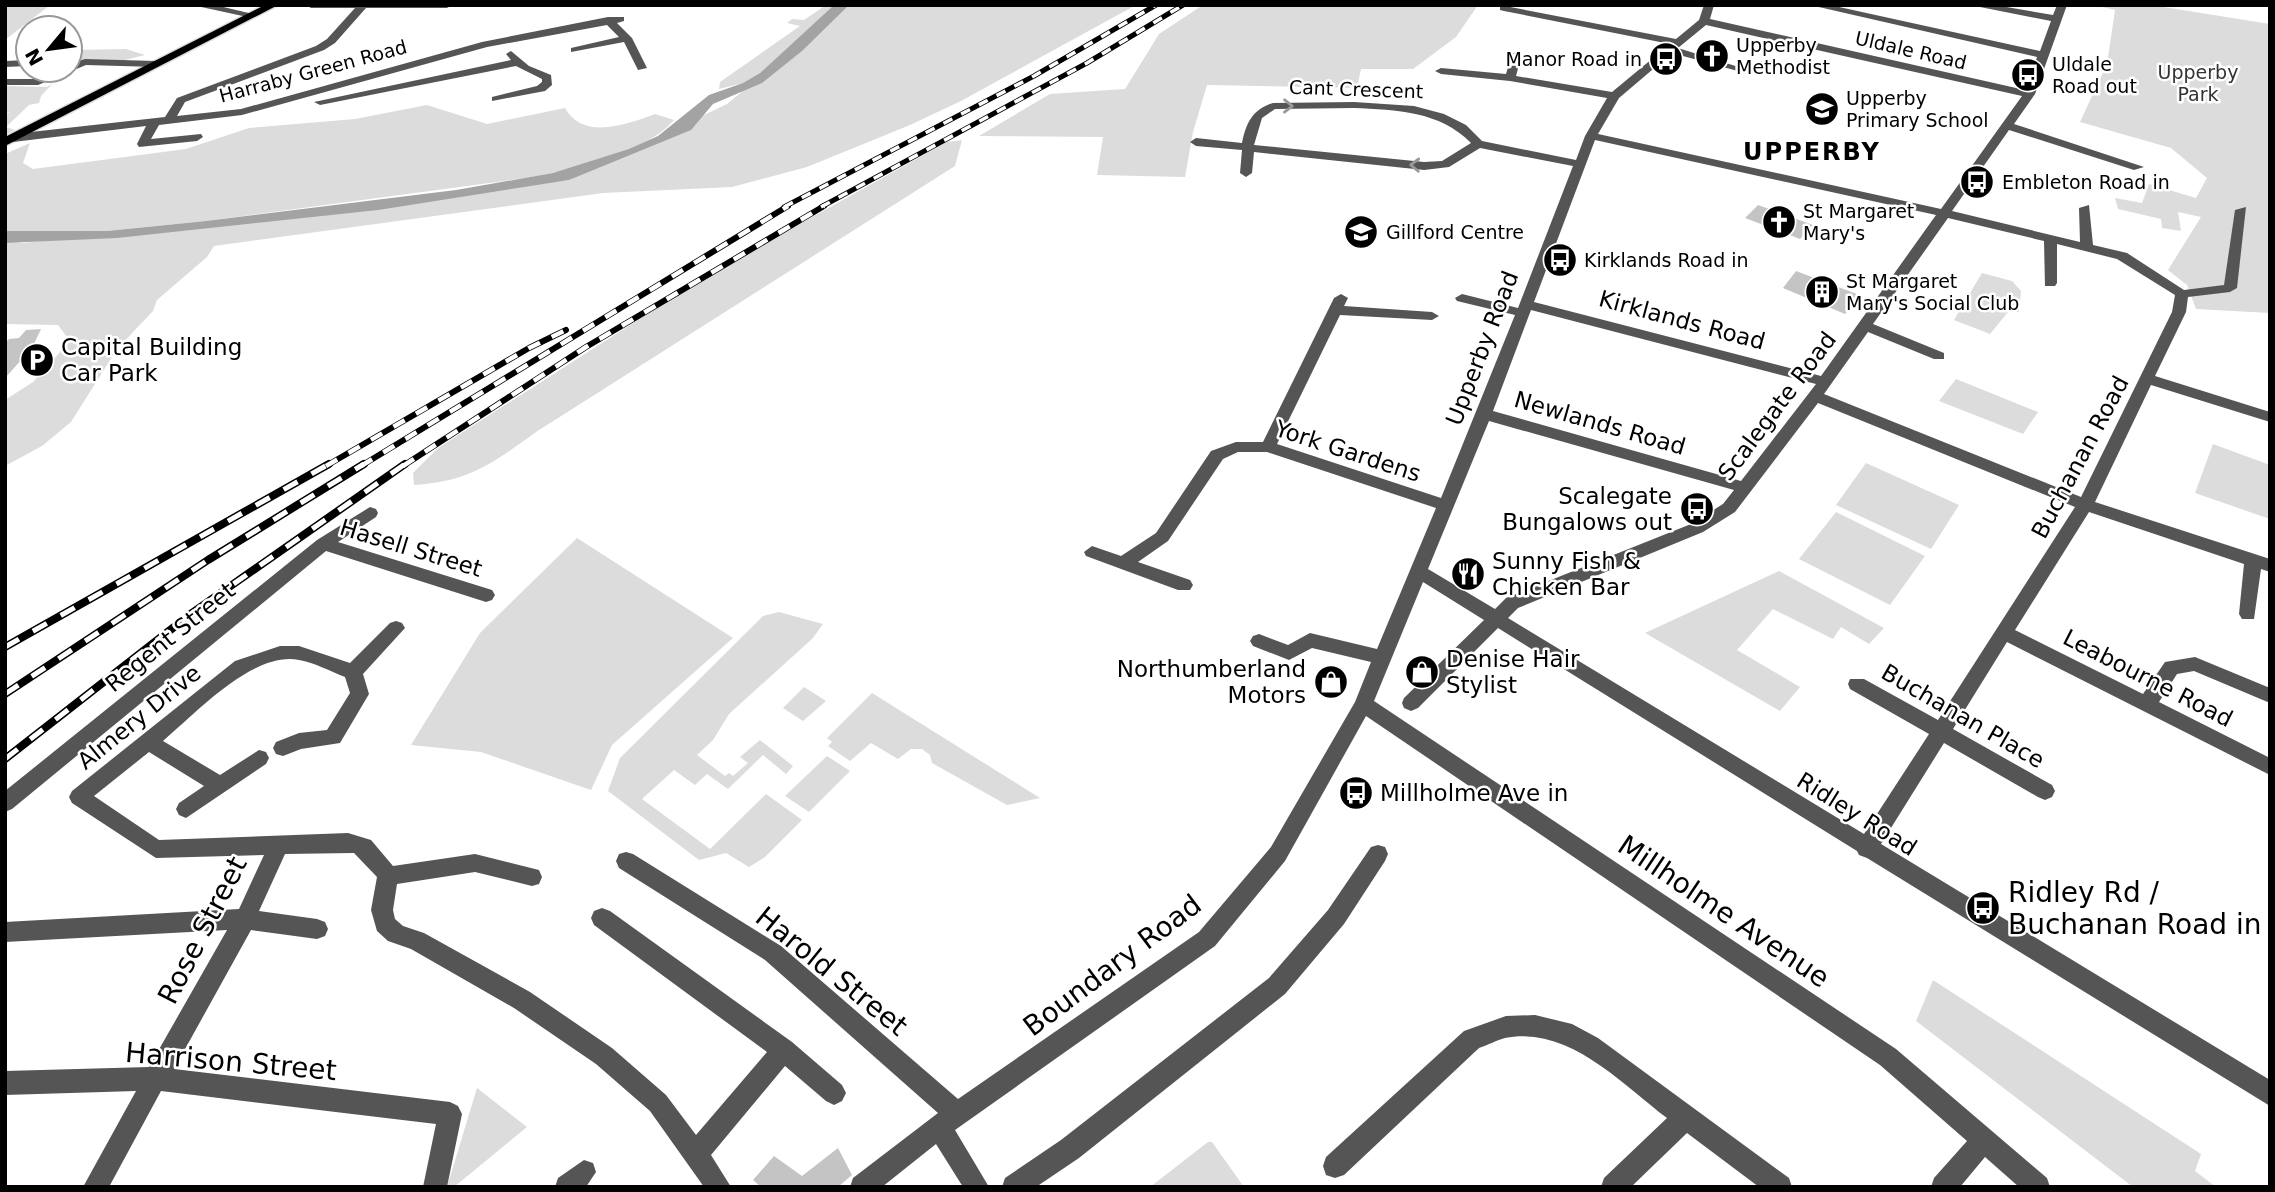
<svg xmlns="http://www.w3.org/2000/svg" width="2275" height="1192" font-family="'DejaVu Sans',sans-serif">
  <rect width="100%" height="100%" fill="#fff"/>
  <path fill="#dcdcdc" d="M5,5H50L5,40Z
    M826,5H834L760,73L743,83L719,89L720,82L800,26L787,23L792,19L804,20Z
    M849,5H1136L961,101L910,125L807,167L732,187L603,193L214,246L207,257L157,300L153,311L117,349L71,422L42,446L5,466V400L33,382L70,341L58,325L5,324V241L24,243L569,180L727,104Z
    M1203,5H1478L1456,37L1413,69H1361L1357,88L1207,85L1193,132L1185,177L1097,175L1103,137L979,136L1050,94L1125,89L1159,34Z
    M2094,5H2151L2270,24V313L2196,309L2187,285L2168,270L2201,217L2178,212L2181,231L2162,228L2161,219L2118,209L2115,198L2142,203L2149,184L2196,198L2207,178L2171,148L2080,122L2107,64L2115,10Z
    M126,49L145,55L117,62L70,64V50Z
    M53,83L41,96L39,103L29,105L6,127L15,130L5,135V116L10,112L5,114V86L47,87Z
    M427,105L487,124L565,108C583,141 628,124 655,114L674,120C646,153 568,171 526,178L206,221L107,231H5V154L30,143L23,163L33,169L186,149L249,128L355,119Z
    M962,140L955,166L536,432C493,463 469,482 414,485L413,473L438,448L708,275L947,142Z
    M1982,273L2012,281L2021,291L2019,312H2008L1990,334L1954,320Z
    M1956,379L2038,412L2023,434L1939,401Z
    M2213,444L2270,465V519L2195,493Z
    M1866,463L1959,505L1931,549L1836,505Z
    M1836,512L1925,556L1890,605L1799,559Z
    M577,538L733,638L612,745L591,790L481,752L411,745L480,633Z
    M1779,571L1884,628L1869,644L1841,627L1833,639L1773,609L1737,650L1800,687L1780,711L1645,633Z
    M779,612L823,624L813,638L729,714L713,740L697,755L725,776L729,773L733,776L748,763L740,757L760,740L793,766L786,774L763,755L728,789L707,774L695,785L674,770L642,799L710,849L766,794L802,820L765,857L749,867L726,853L699,860L608,791L620,758L763,616Z
    M804,687L826,701L803,721L783,708Z
    M872,693L1040,798L1007,805L932,763L930,755L922,749H911L898,759L871,743L850,761L828,746L832,742L827,738Z
    M827,756L850,771L809,812L785,796Z
    M1933,980L2201,1154L2195,1171L2216,1187H2133L1916,1021Z
    M477,1088L527,1127L454,1187H447Z
    M1208,1142H1212L1244,1187H1150Z"/>
  <path fill="#a3a3a3" d="M834,5H849L802,51L762,83L713,104L691,130L569,180L378,210L117,238L5,243V231H107L206,221L456,190L553,173L629,149L658,136L709,95L743,83L760,73Z"/>
  <path fill="#c4c4c4" d="M1758,205L1813,225L1800,239L1745,218Z
    M1796,271L1862,296L1845,314L1783,288Z
    M41,329L32,348L5,378V343L9,339L19,338L26,330Z
    M838,1148L852,1175L838,1187H761L753,1180L774,1156L802,1176Z"/>
  <g fill="none" stroke-linecap="round" stroke-linejoin="round">
    <g stroke="#dbdbdb" stroke-width="3">
      <path id="major" d="M265,5H278L5,146V137Z"/>
    </g>
    <path fill="#555" fill-rule="evenodd" d="M192,5H215L257,15L252,18Z
      M306,5H452L447,8H366L335,43L324,50L185,102L177,116L241,109L482,42L608,17H624V21L617,23L632,38L647,68L638,70L624,42L571,52V48L619,37L607,25L487,47L242,115L159,125L151,139L201,134L203,137L197,141L139,147L137,144L146,126L13,142L7,138L13,134L165,117L177,98L316,46L327,39L355,8H311Z
      M1500,5L1676,39L1699,20L1704,5H1714L1710,19L2025,90L2037,57L1810,5H1830L2040,51L2051,21L1970,5H1995L2053,15L2057,5H2067L2035,94L2014,124L2144,167L2134,170L2009,130L1952,211L2080,242L2079,208L2089,205L2093,245L2127,253L2184,290L2224,285L2235,210L2246,207L2237,288L2230,292L2188,297L2186,312L2155,376L2270,412V422L2151,385L2095,502L2270,559V572L2261,569L2254,619H2242L2239,614L2244,564L2089,512L2015,630L2143,694L2165,662L2195,657L2270,688V703L2194,671L2177,674L2159,702L2270,758V775L2007,642L1953,729L2052,785L2055,791L2052,797L2045,800L2038,797L1944,743L1881,844L2270,1080V1106L1867,858L1859,855L1857,851L1498,628L1418,708L1411,711L1404,708L1402,703L1404,698L1484,620L1423,582L1374,701L1896,1049L2047,1178L2050,1187H2019L1985,1157L1960,1187H1931L1934,1178L1967,1141L1880,1065L1366,716L1285,861L1215,946L955,1130L989,1187H963L936,1144L882,1187H850L853,1178L938,1113L765,960L619,868L616,861L619,854L626,852L633,854L781,946L958,1099L1199,932L1271,847L1355,702L1371,662L1312,648L1289,660L1253,646L1250,641L1253,636L1259,634L1288,645L1310,633L1377,649L1436,508L1267,452H1238L1223,459L1168,541L1138,562L1190,580L1193,585L1190,590H1178L1086,556L1084,552L1092,546L1121,556L1156,533L1211,451L1236,442H1263L1334,298L1341,294L1348,298L1344,306L1432,312L1439,316L1432,320L1340,315L1277,444L1441,498L1515,315L1457,301L1455,298L1462,294L1518,308L1573,166L1480,148L1449,167L1424,170L1254,152L1252,173L1246,177L1240,173L1242,150L1196,146L1190,142L1196,138L1242,143C1246,123 1253,109 1273,103L1354,102L1414,106L1444,114L1466,125L1482,141L1576,160L1585,136L1607,98L1510,81L1441,74L1435,71L1441,68L1506,74L1512,54L1517,51L1522,54L1516,76L1612,92L1670,44L1504,11L1500,10ZM1706,25L2022,96L1941,209L1598,134L1619,98L1672,53L1745,73V69L1678,48ZM1354,108C1396,110 1440,111 1471,143L1442,161L1424,162L1254,145L1262,118L1275,109ZM1595,140L1936,215L1821,376L1534,302ZM1948,218L2044,241L2045,286H2055L2057,283V244L2117,259L2175,295L2172,312L2081,497L1824,394L1868,332L1934,359H1944V353L1873,324ZM1531,310L1816,384L1741,481L1493,411ZM1818,403L2075,507L1938,720L1864,679H1850L1848,684L1850,689L1929,734L1864,834L1508,618L1518,608L1703,532L1735,512ZM1489,421L1734,490L1723,504L1691,524L1506,598L1495,609L1428,569Z
      M511,51L529,66L551,75L552,85L545,91L492,101V97L537,86L542,82V79L516,66L320,105L314,102L511,60L506,54Z
      M85,59L156,61L161,64L156,67L86,65L38,85H5V79H36L56,70H70V64Z
      M28,60V66L5,67V61Z
      M370,507L376,509L378,513L376,517L338,542L492,590L495,595L492,600L486,602L326,551L12,809L5,812V791L317,540Z
      M396,621L402,623L405,628L363,674L369,694L340,743L301,749L283,756L276,754L273,748L276,742L299,733L327,730L350,693L345,677C330,671 315,663 299,660C253,651 196,713 163,741L220,775L259,750L266,752L269,758L266,764L186,818L179,815L176,809L179,803L204,786L149,752L94,796L159,840L348,833L371,840L393,866L475,854L539,870L542,877L539,884L532,886L475,872L397,884L393,910L395,919L403,926L424,933L530,992L612,1048L666,1095L696,1135L767,1052L594,925L591,918L594,911L602,908L610,911L792,1042L842,1085L846,1093L842,1101L834,1105L826,1101L785,1066L711,1155L731,1187H704L650,1111L596,1064L514,1008L411,949L388,941L377,931L371,910L377,877L354,853L285,854L259,911L317,919L325,922L328,929L325,936L317,939L251,930L174,1069L450,1102L458,1106L462,1114L447,1187H423L436,1124L161,1091L109,1187H83L136,1091L5,1095V1071L149,1067L227,930L5,942V922L239,909L264,855L156,858L72,803L69,797L72,791L235,661L280,646H299L350,663L390,623Z
      M1378,845L1385,847L1388,854L1385,861L1344,924L1285,994L1079,1158L1036,1187H1002L1005,1178L1061,1140L1269,978L1328,910L1371,847Z
      M1535,1015L1572,1024L1598,1038L1789,1178L1792,1187H1759L1687,1133L1631,1187H1601L1604,1178L1667,1118C1622,1084 1568,1025 1505,1038C1497,1040 1488,1045 1479,1048L1344,1175L1335,1178L1326,1175L1323,1166L1326,1157L1464,1031L1506,1016Z
      M584,1160L593,1163L596,1172L586,1187H555L558,1178Z"/>
    <use href="#major" fill="#000" fill-rule="evenodd"/>
    <g stroke="#000" stroke-width="5">
      <path id="rail-far2" d="M784,207L1034,76L1156,5
        M821,207L1087,63L1183,5"/>
    </g>
    <g stroke="#000" stroke-width="6">
      <path id="rail-far1" d="M326,466L529,348L566,330
        M361,466L788,206
        M403,466L586,347L824,206"/>
    </g>
    <g stroke="#000" stroke-width="8">
      <path id="rail" d="M5,647L329,464
        M5,694L208,560L364,464
        M5,759L192,613L405,464"/>
    </g>
    <use href="#rail-far2" stroke="#fff" stroke-width="3.5" stroke-dasharray="10" stroke-linecap="butt"/>
    <use href="#rail-far1" stroke="#fff" stroke-width="4.5" stroke-dasharray="13" stroke-linecap="butt"/>
    <use href="#rail" stroke="#fff" stroke-width="5" stroke-dasharray="16" stroke-linecap="butt"/>
  </g>
  <defs><path id="oneway-chevron" d="M-2-3.5L2.5 0L-2 3.5" fill="none" stroke-width="1.6" stroke-linecap="round" stroke-linejoin="round" transform="scale(1.75)"/></defs>
  <g stroke="#999">
    <use href="#oneway-chevron" transform="translate(1288 106) rotate(1)"/>
    <use href="#oneway-chevron" transform="translate(1415 165) rotate(-178)"/>
  </g>
  <defs>
    <g id="church-disc" transform="scale(1.75)"><circle r="9.5" fill="#000" stroke="#fff"/><path d="M-1.2-6h2.4v3.5h3.3v2.4h-3.3V6h-2.4V-.1h-3.3v-2.4h3.3Z" fill="#fff"/></g>
    <g id="bus-disc" transform="scale(1.75)"><circle r="9.5" fill="#000" stroke="#fff"/><path d="M-5-6H5V4H4V6H2V4H-2V6H-4V4H-5ZM-3.5-4V0h7V-4ZM-3.5 1.2v1.5H-2V1.2ZM2 1.2v1.5H3.5V1.2Z" fill="#fff"/></g>
    <g id="school-disc" transform="scale(1.75)"><circle r="9.5" fill="#000" stroke="#fff"/><path d="M0-5L7-2L0 1L-7-2ZM-4 1L0 2.5L4 1V4Q0 6-4 4Z" fill="#fff"/></g>
    <g id="building-disc" transform="scale(1.75)"><circle r="9.5" fill="#000" stroke="#fff"/><path d="M-4-6H4V6H1V3H-1V6H-4ZM-2.5-4.3h1.7v1.8h-1.7ZM.8-4.3h1.7v1.8H.8ZM-2.5-1h1.7V.8h-1.7ZM.8-1h1.7V.8H.8Z" fill="#fff"/></g>
    <g id="parking-disc" transform="scale(1.75)"><circle r="9.5" fill="#000" stroke="#fff"/><path d="M-3.5-5.5H1a3.5 3.5 0 0 1 0 7H-1V5.5H-3.5ZM-1-3.4V-.6H.8a1.4 1.4 0 0 0 0-2.8Z" fill="#fff"/></g>
    <g id="restaurant-disc" transform="scale(1.75)"><circle r="9.5" fill="#000" stroke="#fff"/><path d="M-5-6h1v4h1v-4h1v4h1v-4h1v5L-1.5 .5V6h-2V.5L-5-1ZM5-6V6H3V1.5H1.5Q1.5-4 5-6Z" fill="#fff"/></g>
    <g id="shop-disc" transform="scale(1.75)"><circle r="9.5" fill="#000" stroke="#fff"/><path d="M-5-2.5h2.3a2.7 3.5 0 0 1 5.4 0H5L5.5 6h-11ZM-1.5-2.5h3a1.5 2.3 0 0 0-3 0Z" fill="#fff"/></g>
  </defs>
  <g fill-rule="evenodd">
    <use href="#church-disc" x="1712" y="56"/>
    <use href="#bus-disc" x="1666" y="59"/>
    <use href="#bus-disc" x="2028" y="75"/>
    <use href="#school-disc" x="1822" y="109"/>
    <use href="#bus-disc" x="1977" y="182"/>
    <use href="#church-disc" x="1779" y="222"/>
    <use href="#school-disc" x="1361" y="232"/>
    <use href="#bus-disc" x="1560" y="260"/>
    <use href="#building-disc" x="1822" y="292"/>
    <use href="#parking-disc" x="37" y="360"/>
    <use href="#bus-disc" x="1697" y="509"/>
    <use href="#restaurant-disc" x="1468" y="574"/>
    <use href="#shop-disc" x="1422" y="672"/>
    <use href="#shop-disc" x="1331" y="682"/>
    <use href="#bus-disc" x="1356" y="793"/>
    <use href="#bus-disc" x="1983" y="908"/>
  </g>
  <g text-anchor="middle" stroke-width="5" stroke-linejoin="round" paint-order="stroke">
    <g font-size="19" fill="#000" stroke="#fff" text-anchor="start">
      <text x="1736" y="52">Upperby<tspan x="1736" dy="22">Methodist</tspan></text>
      <text x="1642" y="66" text-anchor="end">Manor Road in</text>
      <text x="2052" y="71">Uldale<tspan x="2052" dy="22">Road out</tspan></text>
      <text x="1846" y="105">Upperby<tspan x="1846" dy="22">Primary School</tspan></text>
      <text x="2002" y="189">Embleton Road in</text>
      <text x="1803" y="218">St Margaret<tspan x="1803" dy="22">Mary's</tspan></text>
      <text x="1386" y="239">Gillford Centre</text>
      <text x="1584" y="267">Kirklands Road in</text>
      <text x="1846" y="288">St Margaret<tspan x="1846" dy="22">Mary's Social Club</tspan></text>
    </g>
    <g font-size="19" fill="#000" stroke="#fff">
      <text transform="translate(1911 50) rotate(13)" y="7">Uldale Road</text>
      <text transform="translate(313 71) rotate(-15)" y="7">Harraby Green Road</text>
      <text transform="translate(1356 89) rotate(2)" y="7">Cant Crescent</text>
    </g>
    <g font-size="19" fill="#333" stroke="#fff">
      <text x="2198" y="79">Upperby<tspan x="2198" dy="22">Park</tspan></text>
    </g>
    <g font-size="23" fill="#000" stroke="#fff">
      <text transform="translate(1682 320) rotate(15)" y="8">Kirklands Road</text>
      <text transform="translate(1482 348) rotate(-69)" y="8">Upperby Road</text>
      <text transform="translate(1777 406) rotate(-53)" y="8">Scalegate Road</text>
      <text transform="translate(1600 423) rotate(16)" y="8">Newlands Road</text>
      <text transform="translate(1348 451) rotate(18)" y="8">York Gardens</text>
      <text transform="translate(2080 457) rotate(-62)" y="8">Buchanan Road</text>
      <text transform="translate(411 548) rotate(17)" y="8">Hasell Street</text>
      <text transform="translate(170 637) rotate(-39)" y="8">Regent Street</text>
      <text transform="translate(2148 678) rotate(27)" y="8">Leabourne Road</text>
      <text transform="translate(1963 716) rotate(30)" y="8">Buchanan Place</text>
      <text transform="translate(139 717) rotate(-39)" y="8">Almery Drive</text>
      <text transform="translate(1857 814) rotate(32)" y="8">Ridley Road</text>
    </g>
    <g font-size="23" fill="#000" stroke="#fff" text-anchor="start">
      <text x="61" y="355">Capital Building<tspan x="61" dy="26">Car Park</tspan></text>
      <text x="1672" y="504" text-anchor="end">Scalegate<tspan x="1672" dy="26">Bungalows out</tspan></text>
      <text x="1492" y="569">Sunny Fish &amp;<tspan x="1492" dy="26">Chicken Bar</tspan></text>
      <text x="1446" y="667">Denise Hair<tspan x="1446" dy="26">Stylist</tspan></text>
      <text x="1306" y="677" text-anchor="end">Northumberland<tspan x="1306" dy="26">Motors</tspan></text>
      <text x="1380" y="801">Millholme Ave in</text>
    </g>
    <g font-size="24" font-weight="bold" letter-spacing="2" fill="#000" stroke="#fff">
      <text x="1812" y="160">UPPERBY</text>
    </g>
    <g font-size="28" fill="#000" stroke="#fff" text-anchor="start">
      <text x="2008" y="902">Ridley Rd /<tspan x="2008" dy="32">Buchanan Road in</tspan></text>
    </g>
    <g font-size="28" fill="#000" stroke="#fff">
      <text transform="translate(1724 911) rotate(34)" y="10">Millholme Avenue</text>
      <text transform="translate(202 930) rotate(-63)" y="10">Rose Street</text>
      <text transform="translate(1112 965) rotate(-37)" y="10">Boundary Road</text>
      <text transform="translate(832 971) rotate(39)" y="10">Harold Street</text>
      <text transform="translate(231 1061) rotate(5)" y="10">Harrison Street</text>
    </g>
  </g>
  <rect width="2275" height="1192" fill="none" stroke="#000000" stroke-width="14"/>
  <g transform="translate(49 49) rotate(241)"><circle r="33" fill="#ffffff" stroke="#999999" stroke-width="2"/>
  <path d="M0-5L12 26L0 18L-12 26Z" fill="#000000"/>
  <text y="-10" font-size="19" font-weight="bold" text-anchor="middle" fill="#000000">N</text>
  </g>
</svg>
